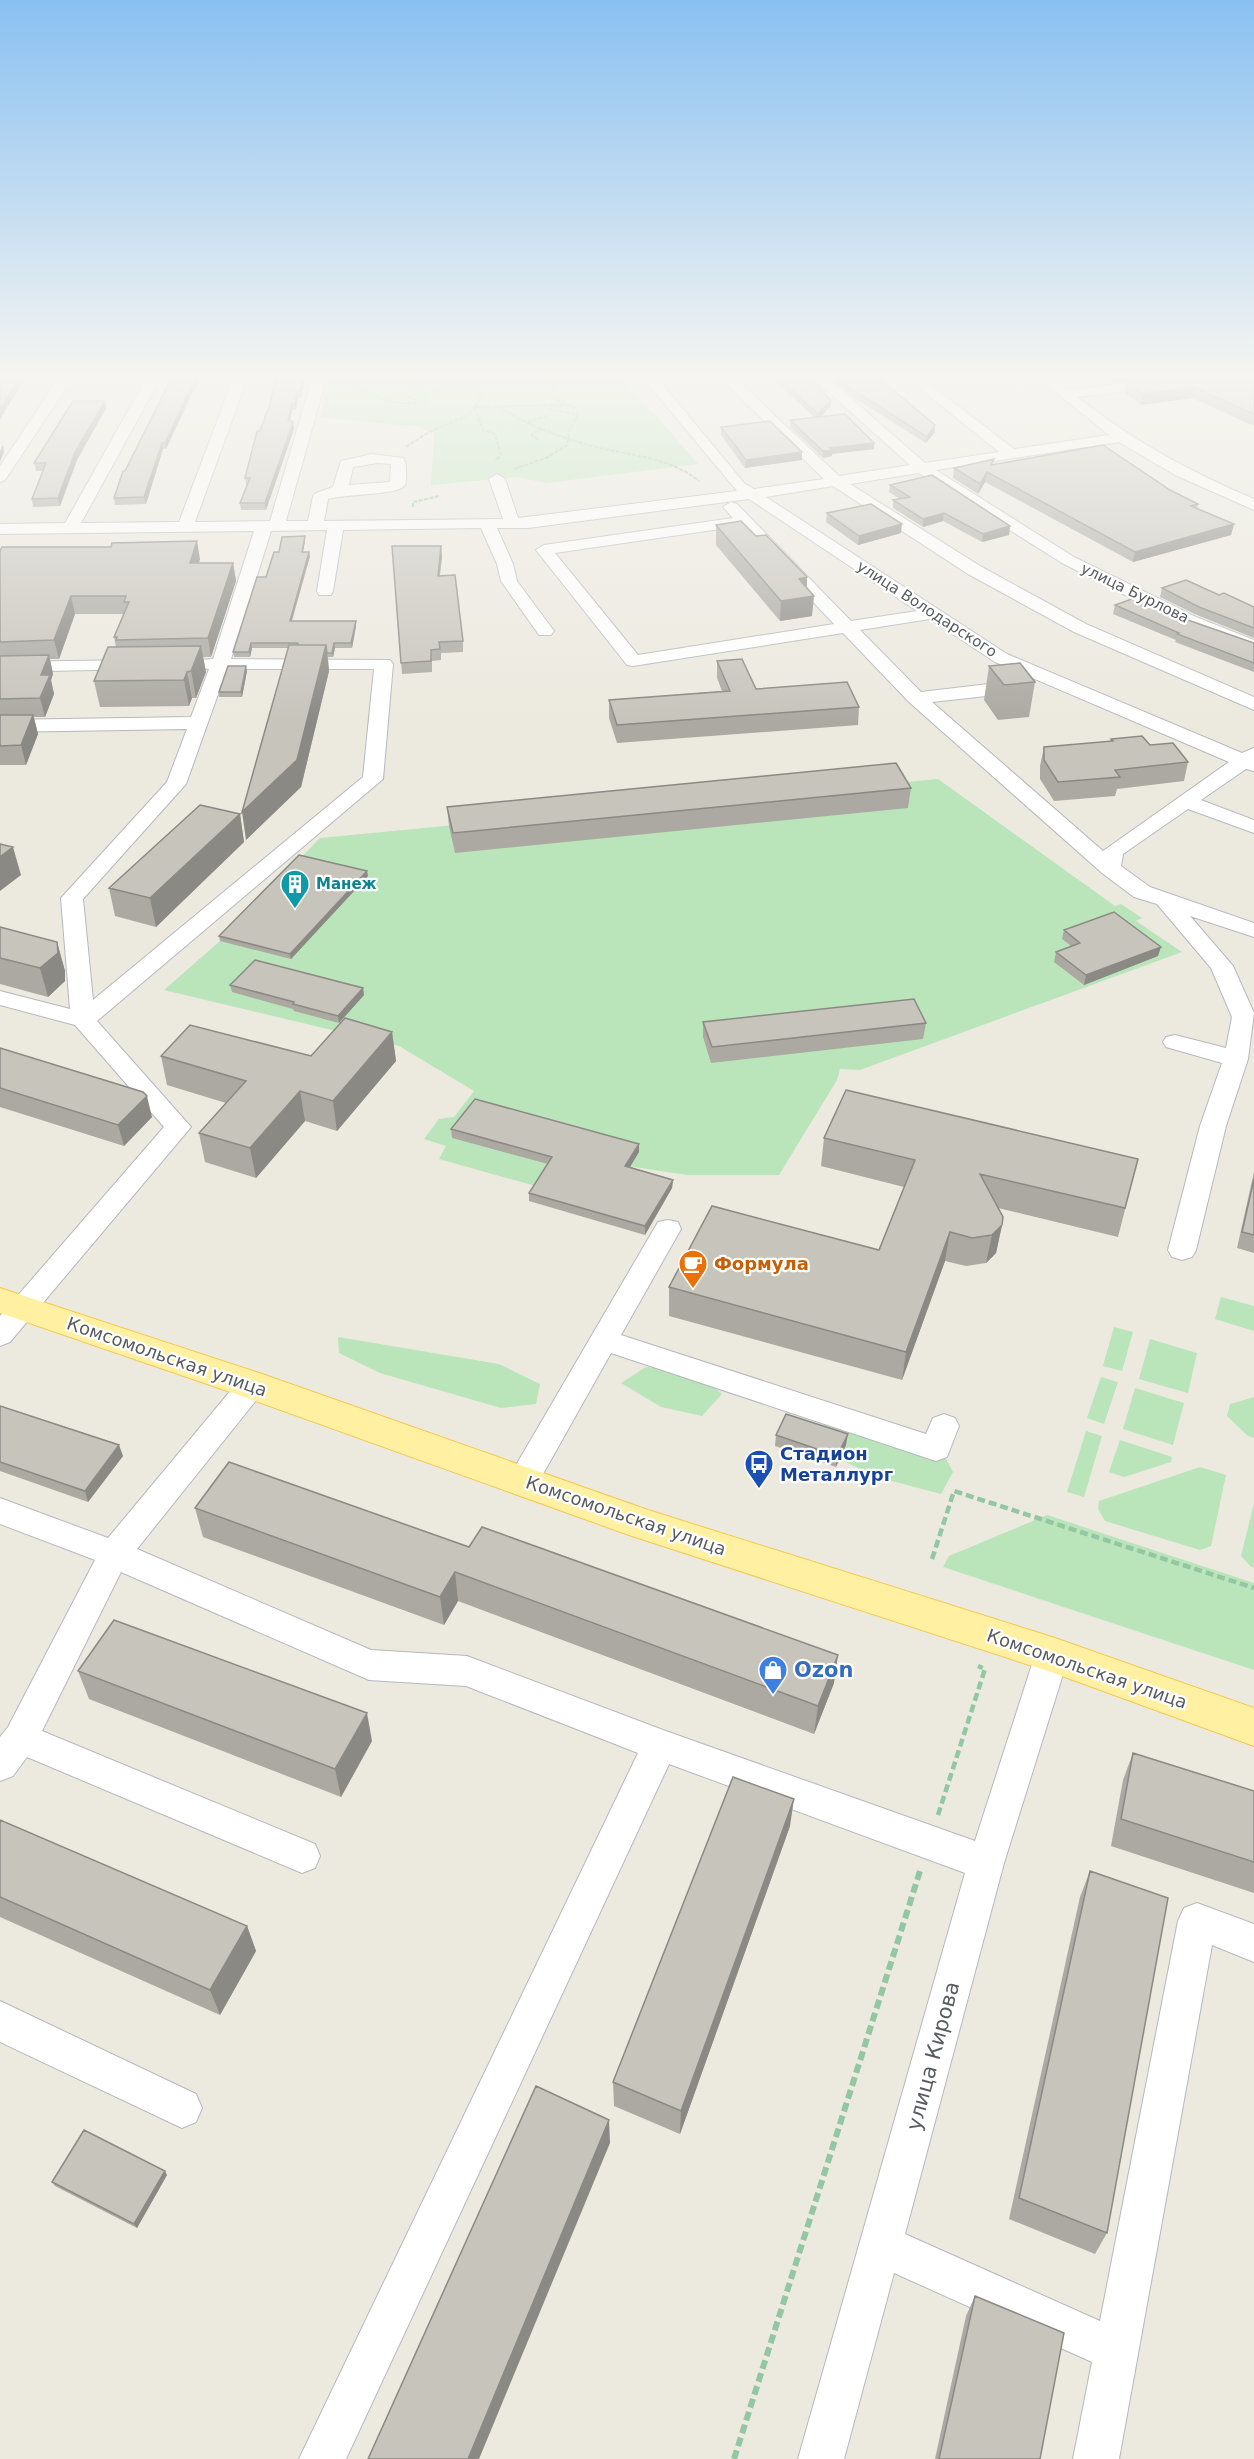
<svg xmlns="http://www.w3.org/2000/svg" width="1254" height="2459" font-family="'DejaVu Sans',sans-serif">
  <rect width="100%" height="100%" fill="#ece9df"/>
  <path fill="#bae5ba" d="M330,379H624L698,464L546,483L518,477L431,485L434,434L420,427L320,417Z
    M938,779L1115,906L1121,904L1142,918L1136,921L1182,952L860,1070L840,1069L837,1080L779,1175H687L560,1156L539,1187L439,1159L446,1146L424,1139L439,1119L454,1117L474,1091L399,1046L164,990L220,941L320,838Z
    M1221,1297L1254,1306V1331L1215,1319Z
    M1114,1327L1133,1332L1122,1371L1103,1366Z
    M338,1337L499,1364L540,1384L536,1404L501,1408L380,1373L339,1353Z
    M1150,1339L1197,1353L1188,1393L1139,1379Z
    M646,1367C681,1371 694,1370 722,1394L702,1416L661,1407L621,1383Z
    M1101,1377L1118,1382L1104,1424L1087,1418Z
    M1135,1388L1184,1403L1173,1445L1123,1429Z
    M1254,1397V1438L1248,1436L1227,1416L1230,1404Z
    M842,1424L946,1459L953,1472L941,1494L877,1477L818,1449L809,1426Z
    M1086,1431L1102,1436L1084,1497L1067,1492Z
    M1120,1440L1172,1457L1171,1462L1124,1477L1109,1472Z
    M1200,1467L1226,1475L1211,1546L1200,1550L1105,1521L1098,1509L1099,1501Z
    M1254,1503V1568L1250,1566L1241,1556Z
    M1047,1515L1254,1583V1670L943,1567L949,1556Z"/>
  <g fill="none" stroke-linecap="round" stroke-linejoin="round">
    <g stroke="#b5b8bd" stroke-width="2">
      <path id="minor" d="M58,379H72L5,480L0,482V466Z
        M146,379H160L81,523L179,522L233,379H247L195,522L270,521L312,379H326L286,521H308L313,496L316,493L333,487L341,461L372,454L403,458C406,463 406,466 406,472C406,476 407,483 404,486C398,495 344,494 328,499L324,521L503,519L489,479L497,474L505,479L518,518L737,491L644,379H658L744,483L754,489L824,479L721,379H736L839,476L910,465L814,379H829L925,463L999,452L908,379H923L1014,449L1109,435L1039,379H1054L1068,390L1159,379H1198L1191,383L1077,397C1135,442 1187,470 1254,499V510L1175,475L1119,442L936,470L1074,557L1196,617L1254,640V651L1184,625L1062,563L919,473L850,484L980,566L1086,624L1254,697V710L1074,632L968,574L833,486L766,497L1007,654L1242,753L1254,748V771L1246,769L1201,800L1254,820V833L1188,809L1123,854L1121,866L1150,887L1254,923V937L1190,916L1233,966L1254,1013L1248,1059L1226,1126L1196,1250L1192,1257L1182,1260L1172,1257L1168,1250L1200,1126L1222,1063L1166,1047L1163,1042L1166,1037L1175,1035L1226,1048L1232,1017L1211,968L1157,904L1134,897L1102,873L909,702L843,633L633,666L627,665L536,550L544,545L733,518L723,507L731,502L737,504L851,621L917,611L749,499L528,528H497L513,564L517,581L554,631L551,635H539L501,581L497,564L481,528L343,530L333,591L331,595H319L317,591L327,530L271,531L231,659L390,660L393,664L383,779L97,1021L191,1127L10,1342L0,1346V1316L164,1127L75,1025L0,1005V991L70,1009L61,898L167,782L187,729L0,732V720L191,717L209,669L198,668L195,664L198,660L213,659L254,531L0,534V524L65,523ZM378,463L391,464L390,482L349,485L353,467ZM741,526L834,624L638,655L555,553ZM930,619L995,662L1229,762L1103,851L932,702L1022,692L1029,690L1031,686L1029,682L1022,680L921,692L860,630ZM227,669H374L363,777L93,1000L83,899L186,784Z
        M136,660L142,661L145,665L142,669L0,672V662Z
        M668,1220L678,1222L681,1229L621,1335L926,1434L933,1418L944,1414L955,1418L959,1426L947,1457L936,1461L611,1353L534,1490L523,1493L512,1490L508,1481L512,1472L658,1222Z
        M252,1374L262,1377L267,1385L262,1393L137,1549L371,1650L467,1656L663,1730L975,1841L1035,1655L1040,1645L1052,1640L1064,1645L1069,1655L1004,1863L905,2234L1100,2321L1178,1921L1184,1908L1197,1903L1254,1924V1962L1212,1945L1119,2459H1073L1092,2362L894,2273L844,2459H798L965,1873L669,1764L346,2459H299L638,1753L466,1686L369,1680L121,1572L42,1731L315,1844L320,1856L315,1868L302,1873L27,1757L13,1776L0,1781V1737L8,1727L95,1560L0,1524V1498L108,1538L242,1377Z
        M0,2001L196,2094L202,2108L196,2122L182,2128L0,2042Z"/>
    </g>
    <g stroke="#f5c84f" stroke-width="2">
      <path id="major" d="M0,1288L265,1375L648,1510L1052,1637L1254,1708V1746L1051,1672L629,1535L239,1395L0,1313Z"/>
    </g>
    <path stroke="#93c6a2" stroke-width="2" stroke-dasharray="4 1.5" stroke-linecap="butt" d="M356,379L357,387C380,399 401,408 426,400V395L409,387L408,379
      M464,379L482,395L475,407L483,430L495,434L501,455L495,461
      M464,379H550
      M426,395L441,389L473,387
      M408,397L420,402
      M498,407C530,426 564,439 600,448C635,456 670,458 699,481
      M549,409L578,415
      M528,422L547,416
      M538,439L532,436L533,433L543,429
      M406,447L429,432L468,415L475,407L570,405
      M514,469L546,458L566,446L569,438L568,432L578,415L576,409L557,400L552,393L554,379
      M413,507V502L439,496"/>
    <path stroke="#93c6a2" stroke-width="4.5" stroke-dasharray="8 4" stroke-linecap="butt" d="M932,1559L954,1491L1254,1588
      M938,1815L985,1669L978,1666"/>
    <path stroke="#93c6a2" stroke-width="6" stroke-dasharray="9 4.5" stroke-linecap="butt" d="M734,2459L920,1871"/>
    <use href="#minor" fill="#fff" fill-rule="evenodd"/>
    <use href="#major" fill="#fff1a1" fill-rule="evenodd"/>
  </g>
  <path fill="#aba9a2" d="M199,379L197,390L193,391L166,449H163L146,504L115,505L114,498L125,471L168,385Z
    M275,379H305L301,398H298L296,410H292L290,421L294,429L266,510H241L240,503L247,485H246L245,478L260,431L270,404L276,380Z
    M773,379H810L831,400V406L820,417L874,449L832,454V456L823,458L790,427V420L815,418Z
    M832,379H880L935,425V432L926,443L853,397Z
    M1105,379H1143L1111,383Z
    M1254,379V426L1192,398L1141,405L1125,393L1127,383Z
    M106,408L77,460L60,506L33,507L32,499L43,471H36L34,463Z
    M721,427L802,460L745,468L721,435Z
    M994,464L1170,490L1198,504L1197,509L1234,524L1231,535L1133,562L985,482L978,494L953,478L954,468Z
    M890,485L1010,526L1009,535L982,542L943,521L923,527L893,508V500L900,499L889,492Z
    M827,513L901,533L858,545L826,522Z
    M716,525L756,536L807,577V588L812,616L780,621L716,545Z
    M305,536V541L303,552L310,556L292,621H356V626L352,648H335L333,657H328L329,671L301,787L246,840L288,648H252L250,657H234L233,652L266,577L279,552Z
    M392,546L442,556L440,576L463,641V652L441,653V660L432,661V672L402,674Z
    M0,551L200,559L199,563H233L236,581L211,657H203L206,672L196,698H192L189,706L100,707L94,681L116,647L114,637L124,614H75L59,659H50L53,674L51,680L54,694L45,717H34L38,734L26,765H0Z
    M1162,588L1219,595L1254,607V638L1197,615L1160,597Z
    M1115,605L1185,619L1254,643V672L1175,642L1176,640L1113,614Z
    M717,661L756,689L859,707L858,725L617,743L609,718V700L722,691L717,678Z
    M989,666L1035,682L1029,717L998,720L984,700Z
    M247,671L242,697H219V692Z
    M1111,739L1150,745L1188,762L1184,781L1117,789L1115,796L1054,801L1040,779V766L1044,747L1110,742Z
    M911,788L908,808L455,853L449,826L447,807Z
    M240,814L244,842L156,927L115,916L109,888Z
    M368,876L291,959L220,941L219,936Z
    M0,927L57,942L65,971V981L48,997L0,984Z
    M1064,930L1158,956L1084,985L1054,962L1056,952L1071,946L1062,939Z
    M230,985L363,988L364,995L339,1023L294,1011L293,1009L232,992Z
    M703,1022L926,1023L923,1039L711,1063L703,1037Z
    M392,1032L396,1061L337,1131L305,1121L256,1178L205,1162L199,1133L226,1103L167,1085L161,1056H311Z
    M0,1048L152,1117L124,1146L0,1107Z
    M451,1129L639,1152L630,1167L673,1180L672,1188L645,1235L529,1201V1193L548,1164L452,1138Z
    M824,1138L1138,1159L1118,1237L998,1208L1002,1225L996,1253L986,1263L966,1266L945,1261L902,1380L669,1316V1287L879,1250L904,1187L821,1166Z
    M1254,1172V1253L1237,1248Z
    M0,1406L123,1456L88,1502L0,1471Z
    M776,1435L846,1445L836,1467L775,1446Z
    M229,1462L834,1683L814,1734L458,1601L444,1625L203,1537L195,1508Z
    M78,1671L372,1741L341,1797L89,1699Z
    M1133,1753L1254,1791V1893L1111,1846L1123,1780Z
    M0,1820L247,1926L256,1951L220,2015L0,1917Z
    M790,1826L680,2134L614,2106L613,2082Z
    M1090,1871L1107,2233L1095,2254L1009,2219L1080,1897Z
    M167,2175L137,2228L55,2186L52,2182Z
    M975,2296L1040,2459H935L966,2316Z"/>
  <path fill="#8b8984" d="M19,379H25L0,419V409Z
    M303,379H305L301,398L300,391Z
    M1111,379H1143L1111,383Z
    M192,385L193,391L166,449L165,443Z
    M1194,387L1192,398L1141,405L1143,394Z
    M297,391L298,398L296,410L295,404Z
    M831,400V406L817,420L818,414Z
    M105,401L106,408L77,460L60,506L58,498L75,452Z
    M292,404V410L289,427L288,420Z
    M293,422L294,429L266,510L265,503Z
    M935,425V432L926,443L927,437Z
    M162,443L163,449L146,504L144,497Z
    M874,443V449L832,454V456L823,458V451L830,448Z
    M3,445L4,452L0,462V451Z
    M802,452V460L745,468L746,460Z
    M987,472L985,482L978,494L980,484Z
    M944,513L943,521L923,527V519Z
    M902,524L901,533L858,545L859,536Z
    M1234,524L1231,535L1133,562L1135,552Z
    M1010,526L1009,535L982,542L983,534Z
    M305,536V541L302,556V552Z
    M197,541L200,559L193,581L190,563Z
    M441,546L442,556L438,586V576Z
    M309,552L310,556L290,626V621Z
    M233,563L236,581L211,657L208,638Z
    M807,577L806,597L814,596L812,616L780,621L781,601L799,579Z
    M71,596L75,614L59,659L54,640Z
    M356,621V626L352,648L351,643Z
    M251,643L252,648L250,657L249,652Z
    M334,643L335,648L333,657L332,653Z
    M326,645L329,671L301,787L246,840L242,812Z
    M201,646L206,672L196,698L191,671Z
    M49,655L53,674L51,680L54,694L45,717L40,698L41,675Z
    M246,666L247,671L242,697L241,692Z
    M187,672L192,698L189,706L184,680Z
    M33,715L38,734L26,765L21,745Z
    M240,814L244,842L156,927L150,898Z
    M13,847L21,875L0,891V857Z
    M367,871L368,876L291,959L290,954Z
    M57,942L65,971V981L48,997L40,968Z
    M1161,947L1158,956L1084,985L1086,975Z
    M363,988L364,995L339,1023L338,1016Z
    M392,1032L396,1061L337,1131L333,1101Z
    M300,1091L305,1121L256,1178L250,1148Z
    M147,1096L152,1117L124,1146L118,1125Z
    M639,1144V1152L625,1175V1166Z
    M673,1180L672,1188L645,1235V1226Z
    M1002,1225L996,1253L986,1263L992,1235Z
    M950,1232L945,1261L902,1380L906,1352Z
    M848,1434L846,1445L836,1467L837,1456Z
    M119,1445L123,1456L88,1502L85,1491Z
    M455,1572L458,1601L444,1625L440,1597Z
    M838,1655L834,1683L814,1734L818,1706Z
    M367,1713L372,1741L341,1797L335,1769Z
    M794,1799L790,1826L680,2134L681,2111Z
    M247,1926L256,1951L220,2015L210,1990Z
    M609,2120L610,2143L479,2459H468Z
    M165,2171L167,2175L137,2228L134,2224Z"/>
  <path fill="#c7c4bc" stroke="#8b8984" stroke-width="1.5" d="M0,379H19L0,409Z
    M169,379H197L196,384L192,385L165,443H162L144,497L114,498L123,471H125L168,385Z
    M276,379H303L300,391H297L295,404H292L288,420L293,422L265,503H240L250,478H245L257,431H260L270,404Z
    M780,379H810L831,400L818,414Z
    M840,379H880L935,425L927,437L853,390Z
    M1162,379H1254V414L1194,387L1143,394L1127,383Z
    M73,401H105L75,452L58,498L32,499L46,463H34Z
    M845,414L874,443L830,448L833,450L823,451L790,420Z
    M770,421L802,452L746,460L721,427Z
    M1103,445L1170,490L1198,504L1191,506L1234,524L1135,552L987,472L980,484L954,468L994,459L991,465Z
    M932,475L1010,526L983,534L944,513L923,519L893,500L910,497L890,485Z
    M871,504L902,524L859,536L827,513Z
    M741,521L756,536L766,535L807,577L799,579L814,596L781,601L716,525Z
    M305,536L302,552H309L290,621H356L351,643H334L332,653H327L326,645H297L298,643H251L249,652H233L257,577H266L274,552H279L282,537Z
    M197,541L190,563H233L208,638L116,640L117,637H114L129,602H124L126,596H71L54,640L0,642V551L2,547H111L112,543Z
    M392,546H441L438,576L455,575L463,641L439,642L440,649L431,650V661L401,663Z
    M1186,580L1219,595L1224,593L1254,607V628L1199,607L1162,588Z
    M1140,596L1185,619L1254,643V663L1177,634L1179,633L1115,605Z
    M289,645H326L297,760L242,812Z
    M201,646L191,671L187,672L184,680L94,681L108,647Z
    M49,655L41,675H50L40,698L0,699V656Z
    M742,659L756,689L847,682L859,707L617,725L609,700L730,691L717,661Z
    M1020,663L1035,682L1004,685L989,666Z
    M228,666H246L241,692H219Z
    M0,715H33L21,745L0,746Z
    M1142,736L1150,745L1173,743L1188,762L1115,770L1120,777L1058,782L1044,760V747L1113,741L1111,739Z
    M896,763L911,788L453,833L447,807Z
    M200,805L240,814L150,898L109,888Z
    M0,844L13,847L0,857Z
    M299,855L367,871L290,954L219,936Z
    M1114,912L1161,947L1086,975L1056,952L1080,943L1064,930Z
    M0,927L57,942L58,953L40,968L0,958Z
    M255,960L363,988L338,1016L293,1004L294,1002L230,985Z
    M914,999L926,1023L712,1047L703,1022Z
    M345,1018L392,1032L333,1101L300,1091L250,1148L199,1133L246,1081L161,1056L190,1025L311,1056Z
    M0,1048L143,1092L147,1096L118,1125L0,1088Z
    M846,1090L1138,1159L1125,1208L980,1174L1003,1217L1002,1225L992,1235L972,1238L950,1232L906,1352L669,1287L712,1206L879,1250L915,1160L824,1138Z
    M475,1099L639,1144L625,1166L673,1180L645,1226L529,1193L552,1157L451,1129Z
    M1254,1179V1235L1242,1232Z
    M0,1406L119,1445L85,1491L0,1462Z
    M786,1414L848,1434L837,1456L776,1435Z
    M229,1462L469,1547L482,1527L838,1655L818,1706L455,1572L440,1597L195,1508Z
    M114,1620L367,1713L335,1769L78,1671Z
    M1133,1753L1254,1791V1862L1121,1819Z
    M733,1777L794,1799L681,2111L613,2082Z
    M0,1820L247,1926L210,1990L0,1897Z
    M1090,1871L1168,1898L1107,2233L1019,2198Z
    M536,2086L609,2120L468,2459H368Z
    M84,2130L165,2171L134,2224L52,2182Z
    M975,2296L1064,2333L1040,2459H939Z"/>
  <linearGradient id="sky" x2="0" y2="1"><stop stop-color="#89c0f1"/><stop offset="0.52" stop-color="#f6f5f1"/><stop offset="1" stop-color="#f6f5f1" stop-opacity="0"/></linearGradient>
  <rect width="1254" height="723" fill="url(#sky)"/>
  <defs>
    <g id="building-pin" transform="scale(1.5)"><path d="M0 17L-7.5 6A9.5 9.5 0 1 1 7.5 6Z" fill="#0f9aa8" stroke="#fff"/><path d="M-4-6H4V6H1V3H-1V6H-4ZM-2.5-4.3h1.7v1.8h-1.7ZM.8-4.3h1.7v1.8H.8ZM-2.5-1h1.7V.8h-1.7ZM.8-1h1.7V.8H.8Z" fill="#fff"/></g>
    <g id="cafe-pin" transform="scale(1.5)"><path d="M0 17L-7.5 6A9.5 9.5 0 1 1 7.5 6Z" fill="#e8710a" stroke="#fff"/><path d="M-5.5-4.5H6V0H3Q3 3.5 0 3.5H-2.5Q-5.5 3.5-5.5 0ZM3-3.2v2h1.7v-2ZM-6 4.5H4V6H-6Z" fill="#fff"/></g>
    <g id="bus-pin" transform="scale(1.5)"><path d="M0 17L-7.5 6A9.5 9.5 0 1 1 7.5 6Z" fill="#1a4fb4" stroke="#fff"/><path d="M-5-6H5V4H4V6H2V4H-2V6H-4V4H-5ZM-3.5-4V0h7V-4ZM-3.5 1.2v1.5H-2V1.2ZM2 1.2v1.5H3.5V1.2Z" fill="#fff"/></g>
    <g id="shop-pin" transform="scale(1.5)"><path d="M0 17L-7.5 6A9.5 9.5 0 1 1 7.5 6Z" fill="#3f7fe0" stroke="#fff"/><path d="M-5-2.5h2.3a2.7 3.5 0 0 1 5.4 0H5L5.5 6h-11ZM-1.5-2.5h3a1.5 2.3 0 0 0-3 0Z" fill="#fff"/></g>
  </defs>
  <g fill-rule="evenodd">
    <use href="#building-pin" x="295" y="884"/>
    <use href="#cafe-pin" x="693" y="1264"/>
    <use href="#bus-pin" x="759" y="1464"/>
    <use href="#shop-pin" x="773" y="1670"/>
  </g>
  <g text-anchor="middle" stroke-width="4.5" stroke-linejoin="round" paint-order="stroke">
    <g font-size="15" fill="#585c61" stroke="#fff">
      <text transform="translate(1135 593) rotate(26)" y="5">улица Бурлова</text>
      <text transform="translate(927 609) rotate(33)" y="5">улица Володарского</text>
    </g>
    <g font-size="15" font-weight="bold" fill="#0d838f" stroke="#fff" text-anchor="start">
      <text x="316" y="889">Манеж</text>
    </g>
    <g font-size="18" font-weight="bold" fill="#c56008" stroke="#fff" text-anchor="start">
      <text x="714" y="1270">Формула</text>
    </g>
    <g font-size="18" fill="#585c61" stroke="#fff">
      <text transform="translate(167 1357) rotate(19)" y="6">Комсомольская улица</text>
      <text transform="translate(626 1516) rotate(19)" y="6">Комсомольская улица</text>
      <text transform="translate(1087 1669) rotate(19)" y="6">Комсомольская улица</text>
    </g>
    <g font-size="18" font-weight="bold" fill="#164399" stroke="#fff" text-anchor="start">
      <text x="780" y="1460">Стадион<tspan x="780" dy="21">Металлург</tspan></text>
    </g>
    <g font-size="21" font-weight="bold" fill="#366cbe" stroke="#fff" text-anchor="start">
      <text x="794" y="1677">Ozon</text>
    </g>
    <g font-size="21" fill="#585c61" stroke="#fff">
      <text transform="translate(933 2056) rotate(-75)" y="7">улица Кирова</text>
    </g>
  </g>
</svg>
